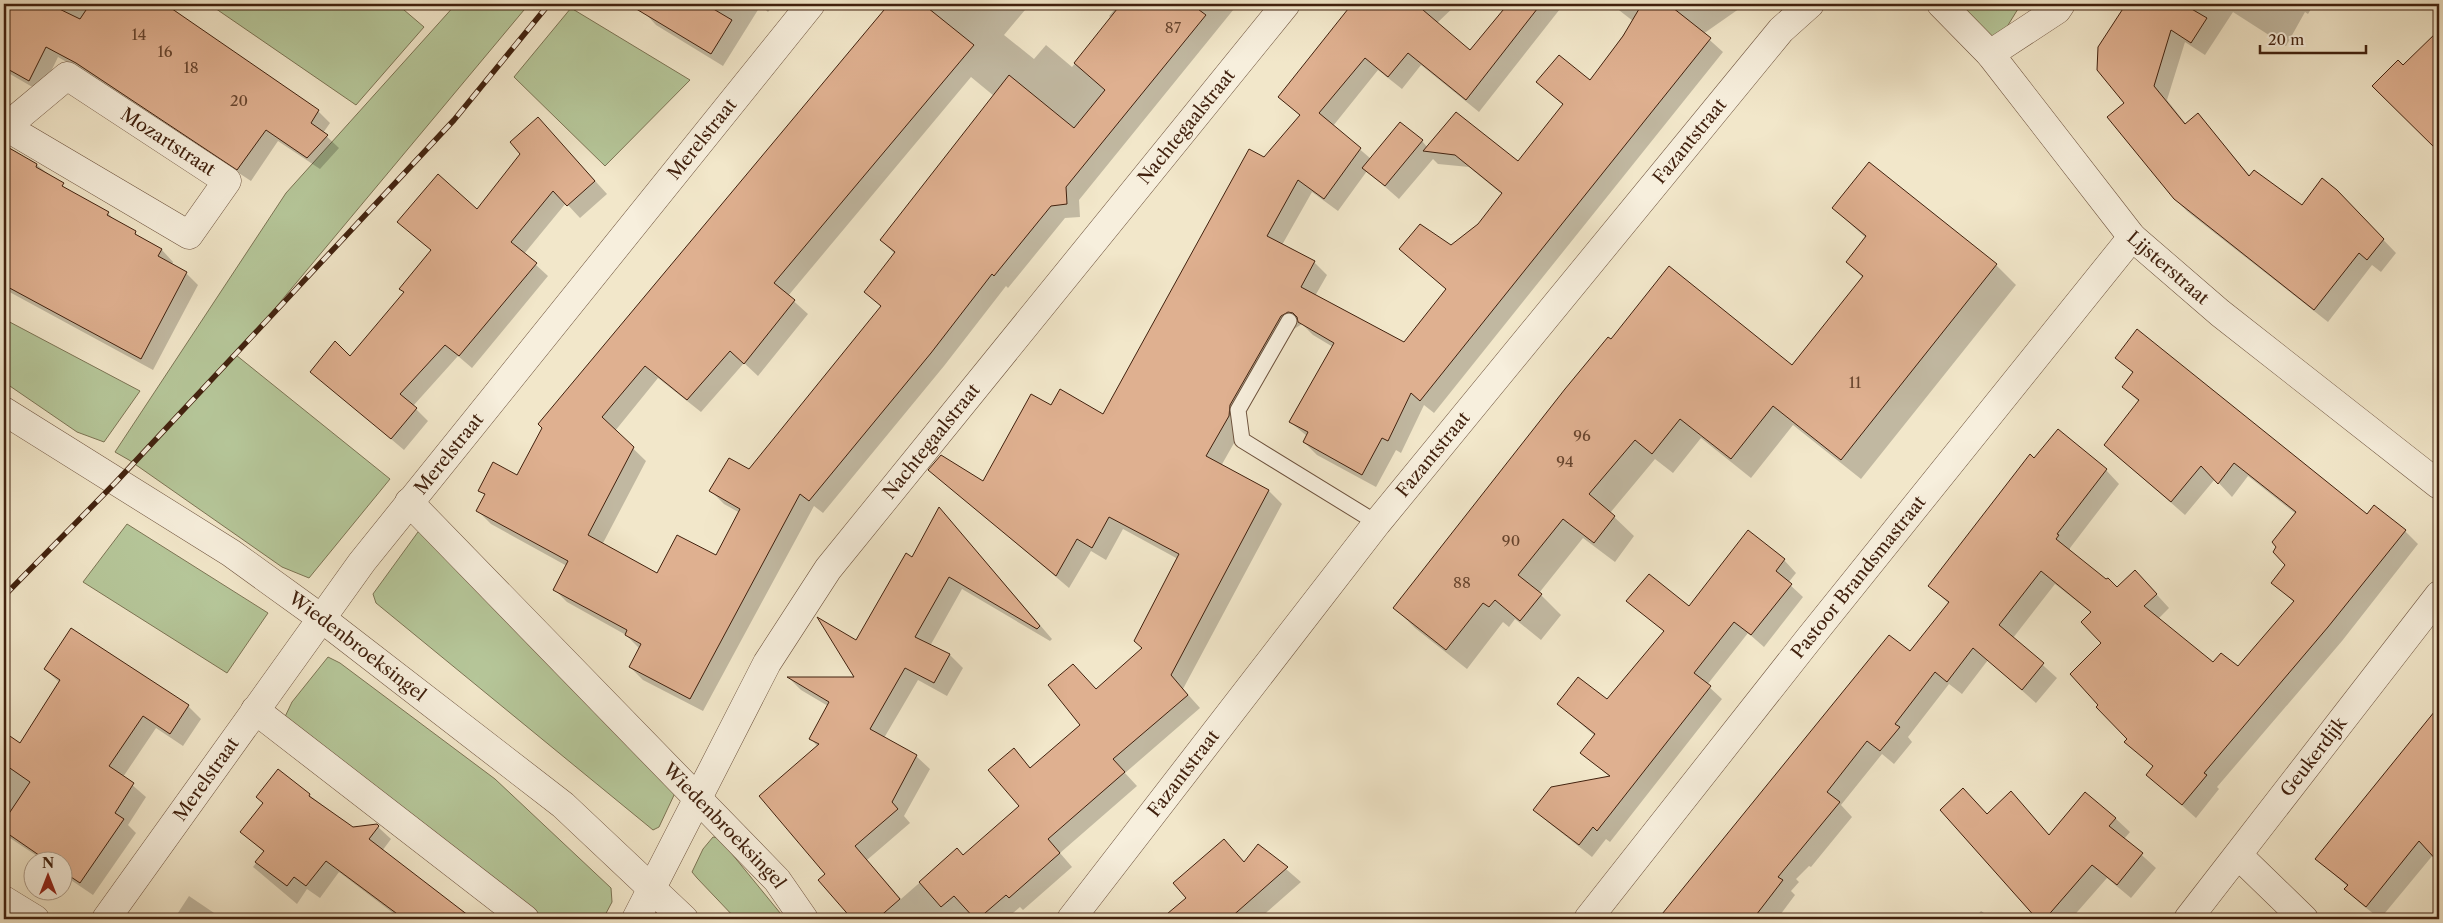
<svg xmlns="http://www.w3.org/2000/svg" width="2443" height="923" font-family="'Libre Caslon Text',serif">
  <rect width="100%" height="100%" fill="#f2e7ca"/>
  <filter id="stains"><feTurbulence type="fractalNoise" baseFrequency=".004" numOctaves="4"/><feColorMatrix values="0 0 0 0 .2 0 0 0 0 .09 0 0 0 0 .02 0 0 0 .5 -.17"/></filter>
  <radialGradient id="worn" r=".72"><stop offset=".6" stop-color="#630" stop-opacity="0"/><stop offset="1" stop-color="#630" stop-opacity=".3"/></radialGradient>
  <path fill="#b6c79a" stroke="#7c7454" d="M209,4H397L424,27L356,105Z
    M456,4H529L236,355L390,479L309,578L282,567L129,460L115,452L286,193Z
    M1954,4H2021L1997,43Z
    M571,8L690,80L605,166L514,77Z
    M4,319L140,391L104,442L77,432L4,382Z
    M127,524L268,613L227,673L83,582Z
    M432,529L675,793L659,827L653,830L376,603L373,594L418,532Z
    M328,657L340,663L495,779L611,888L612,902L603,919H537L283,721L292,702Z
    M713,837L719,838L785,919H736L697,878L692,872L703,849Z"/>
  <path fill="#0003" fill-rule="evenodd" d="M4,4H162L318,111L330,123L323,133L339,148L320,169L278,141L251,181L89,75L58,57L41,92L10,74L4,86Z
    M649,4H774L768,12L761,5L723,66L656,25L644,12Z
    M891,4H1030L1004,35L1034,59L1046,45L1072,67L1112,18L1109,16L1119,4H1142L1149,9L1153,4H1238L1079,200L1080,217L1065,218L1008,288L1006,286L944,366L823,513L814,506L703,711L643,680L630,667L640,649L626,635L567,602L554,589L567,566L491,524L478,511L486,496L480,490L517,476L543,428L539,424ZM971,77L994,96L881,240L895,254L866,292L881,307L749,471L711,491L724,504L740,513L716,557L657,575L602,545L646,461L615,431L658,378L701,412L744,363L758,376L808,314L788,296Z
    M1354,4H1457L1437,23L1470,51L1510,4H1555L1560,9L1479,112L1421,65L1402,89L1378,70L1333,126L1371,159L1422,141L1428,148L1518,163L1563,105L1538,82H1590L1633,21L1611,4H1746L1703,34L1723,52L1434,413L1424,405L1401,453L1396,450L1376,487L1317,455L1304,442L1307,436L1290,422L1333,347L1313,335L1302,324L1294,329L1242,419V429L1221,466L1269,491L1282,504L1183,689L1200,708L1125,773L1137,786L1060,853L1072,867L1023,910L1020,907L1006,919H854L820,880L827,874L818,747L810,738L828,706L801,690L790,679H857V641L913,558L940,509L1052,639L1050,641L962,589L930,646L950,655L963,668L947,696L918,680L884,738L916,756L930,769L904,816L910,823L867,860L901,899L957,850L963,856L1020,806L1014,750L1031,769L1082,725L1096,691L1143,649L1178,559L1123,529L1106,560L1091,551L1069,588L930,470L984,483L1051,407L1104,415L1265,159L1300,116L1279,96ZM1433,159L1438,164L1469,167L1503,195L1479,224L1451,247L1400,249L1447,290L1404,344L1315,296L1327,275L1314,262L1282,245L1312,192L1338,211L1367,171L1399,199Z
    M2128,4H2314L2308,14L2305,12L2286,46L2233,12L2205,55L2185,42L2167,100L2186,124L2198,115L2250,176L2302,206L2350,205L2396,253L2381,272L2372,265L2328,322L2188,212L2174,198L2100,48Z
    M2439,31V152L2374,86L2403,67Z
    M550,131L607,194L580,218L566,203L524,254L548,276L472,368L458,356L413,406L428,421L404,450L312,372L350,358L405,293L432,251L399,222L477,211Z
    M4,145L37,165L73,194L108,213L116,222L162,250L173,262L172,265L186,273L198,285L153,370L4,289Z
    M1833,208L1996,265L2016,285L1861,479L1793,425L1751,478L1701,438L1673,473L1655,459L1610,513L1634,536L1615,562L1583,538L1539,593L1561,615L1541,640L1515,619L1509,627L1503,622L1467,669L1415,628L1395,608L1566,390L1792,367L1863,278L1847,262L1866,238Z
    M2117,358L2367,516L2405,531L2418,544L2342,641L2217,787L2219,789L2196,818L2148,775L2154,767L2126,742L2128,739L2100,705L2103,643L2092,613L2055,584L2013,638L2057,678L2036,703L1988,660L1962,694L1949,684L1908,737L1912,742L1894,764L1882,754L1841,805L1852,817L1811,867L1809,866L1796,879L1799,882L1791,891L1795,895L1777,919H1676L1667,910L1910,653L1949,604L1930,585L2034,459L2106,470L2119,484L2070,548V551L2117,589L2148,585L2169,608L2158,619L2214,664L2238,668L2294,602L2273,582L2287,565L2296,514L2248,476L2232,497L2215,479L2185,515L2105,445L2139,402L2124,387L2134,374Z
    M1784,560L1796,573L1788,583L1803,597L1764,647L1748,633L1707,685L1722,699L1610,842L1606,839L1592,857L1548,822L1535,810L1610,777L1582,753L1595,736L1558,704L1607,701L1665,632L1628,601L1690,608Z
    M71,629L188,706L201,719L183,746L156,728L123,777L146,797L128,825L136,833L93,895L62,874V860H43L4,834V752L12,739L20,745L60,683L45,669Z
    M2439,708V861L2433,855L2380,919L2360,903L2346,889L2348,887L2317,859Z
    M2011,793L2050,836L2115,818L2130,832L2124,839L2156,868L2131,898L2107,878L2071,919H2039L1941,810L1987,815Z
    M309,795L353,828L378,827L391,839L382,851L472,919H395L397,916L339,872L320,898L307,889L297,904L253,867L264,852L242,832Z
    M1224,841L1245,863L1258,845L1301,882L1259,919H1163L1187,899Z
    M189,896L223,919H174Z
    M1981,911L1993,919H1974Z
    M1429,916L1440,919H1426Z"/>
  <path fill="#dfb090" stroke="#41210e" d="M4,4H49L80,19L90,4H165L319,110L311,123L328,135L307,158L266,130L237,170L76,63L46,47L29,81L4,67Z
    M628,4H705L732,20L711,54Z
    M889,4H923L974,45L774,283L795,300L744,364L730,351L687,400L645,366L602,417L634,447L588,535L657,573L677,535L716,555L740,509L709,491L729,458L749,469L881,306L864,292L895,252L880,240L1009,75L1074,128L1105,90L1074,63L1121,4H1191L1206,15L1066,187L1067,204L1051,206L994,276L992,274L931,353L809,501L800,494L690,699L629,667L641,644L625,635L627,630L553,590L568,561L476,511L485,494L478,491L493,462L517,475L542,428L538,424Z
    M1352,4H1416L1470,50L1508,4H1541L1466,100L1408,53L1388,77L1365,58L1319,113L1361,148L1324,199L1298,180L1267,236L1315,261L1301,287L1404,342L1446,289L1399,249L1420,224L1451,245L1478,224L1502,193L1455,155L1423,151L1456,112L1518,161L1563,104L1536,82L1559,55L1590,80L1623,36L1642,4H1668L1711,38L1420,401L1411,393L1388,441L1382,438L1362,475L1303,442L1308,432L1289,422L1334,343L1298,322L1297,317L1293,313L1288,312L1281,316L1230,405L1229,416L1206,456L1269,490L1171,675L1188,695L1113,759L1125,772L1048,839L1060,853L1009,898L1006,895L978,919H975L954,896L941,907L919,882L957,848L963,855L1019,806L988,770L1014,748L1030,768L1080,725L1048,685L1073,664L1096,689L1142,648L1134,641L1179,554L1109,517L1092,548L1077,539L1056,576L928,470L941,455L983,481L1031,394L1051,405L1060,389L1103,414L1249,149L1264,157L1300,115L1278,97Z
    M2126,4H2183L2207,18L2191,43L2171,30L2154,86L2185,124L2198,113L2249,176L2254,170L2302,205L2322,178L2337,190L2384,239L2367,260L2359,253L2314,310L2174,199L2107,117L2124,103L2097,70L2098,47Z
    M2439,30V152L2372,86L2398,60L2403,65Z
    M538,117L595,181L567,206L553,191L511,242L537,263L459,356L445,345L400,394L417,408L391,439L310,372L335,341L350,356L404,292L399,289L431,250L397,222L438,174L477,209L520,154L510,142Z
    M1400,122L1423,140L1385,186L1362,168Z
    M4,145L37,164L36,167L64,183L62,186L109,212L107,215L136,231L135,234L162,249L158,256L187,272L141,359L4,285Z
    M1869,162L1997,264L1841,460L1773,406L1731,459L1680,419L1652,454L1635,440L1589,494L1615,516L1594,543L1563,519L1518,575L1542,594L1520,621L1495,600L1489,607L1483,603L1446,650L1393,608L1565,389L1608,337L1611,339L1669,266L1792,365L1863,276L1846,262L1866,236L1832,208Z
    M2137,329L2367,514L2374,505L2406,530L2328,627L2204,773L2207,775L2182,805L2146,775L2153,766L2124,742L2127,739L2096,707L2098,705L2070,674L2101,643L2081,622L2091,612L2041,571L1999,625L2044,663L2022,690L1973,648L1947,682L1935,672L1895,724L1900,727L1880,751L1867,741L1827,792L1840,802L1778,877L1783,880L1753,919H1658L1889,635L1910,651L1949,602L1928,586L2030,454L2034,458L2058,429L2107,469L2057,534L2059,535L2056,539L2106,579L2108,578L2117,587L2135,570L2157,594L2144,606L2213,662L2221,653L2238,666L2294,601L2271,583L2285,565L2273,552L2276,547L2272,542L2296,512L2234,463L2218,484L2201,466L2171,502L2104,445L2139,400L2122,387L2133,372L2115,358Z
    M939,507L1040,626L1037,629L949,577L915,637L950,654L934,683L905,668L870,729L917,755L892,802L898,809L855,846L900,899L877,919H852L818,880L825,874L759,796L819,744L809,739L829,702L787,677H854L817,617L856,640L906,553L912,557Z
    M1748,530L1785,559L1776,571L1792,584L1751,635L1734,622L1694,673L1711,686L1597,831L1593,827L1579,845L1533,810L1551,787L1610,776L1580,753L1595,734L1557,704L1578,677L1607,699L1664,631L1626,601L1649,574L1689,606Z
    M71,628L189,705L170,734L143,716L109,766L134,783L115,813L124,819L80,883L62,871V860H46L4,831V821L30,782L4,764V732L20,743L60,680L44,669Z
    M2439,706V863L2419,841L2366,907L2344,889L2348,885L2315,859Z
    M278,769L310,794L309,796L353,827L377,824L379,826L369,839L473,919H404L326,861L306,886L294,877L287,886L255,862L264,851L240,832L263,803L256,797Z
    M1963,788L1987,814L2011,791L2049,835L2085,792L2116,818L2109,826L2143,853L2117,885L2092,865L2045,919H2037L1940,810Z
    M1224,839L1244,862L1258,844L1288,867L1229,919H1161L1186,898L1173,883Z"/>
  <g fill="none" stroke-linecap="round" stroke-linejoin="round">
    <g stroke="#6d523d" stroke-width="17">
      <path id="service" d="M1289,321L1238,410L1242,440L1377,523"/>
    </g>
    <g stroke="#6d523d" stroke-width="29">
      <g id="minor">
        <path id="s1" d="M1941,4L1990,54L2132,237L2220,313L2439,485"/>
        <path d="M1990,54L2057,10L2061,4"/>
        <path d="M4,126L6,127L189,235L227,181L67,76L6,127"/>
        <path id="s2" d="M409,502L777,880L804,919"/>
        <path d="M255,710L525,919"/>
        <path d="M2239,856L2304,919"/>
        <path d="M4,900L35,919"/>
        <path id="s3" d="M106,919L362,562L811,4"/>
        <path id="s4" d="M636,919L767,663L828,569L1286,4"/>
        <path id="s5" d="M1071,919L1377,523L1781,30L1810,4"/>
        <path id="s6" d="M1588,919L1808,640L2132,237"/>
        <path id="s7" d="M2188,919L2439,595"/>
      </g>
    </g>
    <g stroke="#6d523d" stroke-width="29">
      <g id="tertiary">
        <path id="s8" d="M4,411L231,553L321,618L563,805L684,919"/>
      </g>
    </g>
    <use href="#service" stroke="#f7efdd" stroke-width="15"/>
    <use href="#minor" stroke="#f7efdd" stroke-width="28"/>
    <use href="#tertiary" stroke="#f7efdd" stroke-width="28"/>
    <g stroke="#41210e" stroke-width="5.5">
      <path id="rail" d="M4,596L116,482L454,120L549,4"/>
    </g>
    <use href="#rail" stroke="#f7efdd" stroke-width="4" stroke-dasharray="11" stroke-linecap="butt"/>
  </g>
  <g text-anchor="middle" stroke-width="5" stroke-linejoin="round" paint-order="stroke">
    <g font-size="15" fill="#68452e">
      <text x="1173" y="33">87</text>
      <text x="139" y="40">14</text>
      <text x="165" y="57">16</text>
      <text x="191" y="73">18</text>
      <text x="239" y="106">20</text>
      <text x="1855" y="388">11</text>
      <text x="1582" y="441">96</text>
      <text x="1565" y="467">94</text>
      <text x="1511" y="546">90</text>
      <text x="1462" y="588">88</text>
    </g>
    <g font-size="18" fill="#41210e" stroke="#f7efdd">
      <text dy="6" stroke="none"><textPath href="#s4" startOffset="969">Nachtegaalstraat</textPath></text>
      <text dy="6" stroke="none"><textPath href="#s3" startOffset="982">Merelstraat</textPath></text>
      <text transform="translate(168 142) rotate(33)" y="6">Mozartstraat</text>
      <text dy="6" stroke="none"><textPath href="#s5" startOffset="994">Fazantstraat</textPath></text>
      <text dy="6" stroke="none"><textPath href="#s1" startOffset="349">Lijsterstraat</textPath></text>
      <text dy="6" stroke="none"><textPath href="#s4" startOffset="564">Nachtegaalstraat</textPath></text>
      <text dy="6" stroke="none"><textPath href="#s3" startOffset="578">Merelstraat</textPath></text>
      <text dy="6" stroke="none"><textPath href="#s5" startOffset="589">Fazantstraat</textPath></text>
      <text dy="6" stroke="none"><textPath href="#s6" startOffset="436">Pastoor Brandsmastraat</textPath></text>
      <text dy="6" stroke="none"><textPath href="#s8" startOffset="425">Wiedenbroeksingel</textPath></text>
      <text dy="6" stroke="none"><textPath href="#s7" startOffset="205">Geukerdijk</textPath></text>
      <text dy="6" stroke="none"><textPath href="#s5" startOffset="184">Fazantstraat</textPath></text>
      <text dy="6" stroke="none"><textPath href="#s3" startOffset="172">Merelstraat</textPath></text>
      <text dy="6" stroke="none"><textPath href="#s2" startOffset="452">Wiedenbroeksingel</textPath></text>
    </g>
  </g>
  <rect width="2443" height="923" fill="none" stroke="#f2e7ca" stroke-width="20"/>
  <rect x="5" y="5" width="2433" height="913" fill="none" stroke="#41210e" stroke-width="2.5"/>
  <rect x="10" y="10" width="2423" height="903" fill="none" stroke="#41210e"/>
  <g transform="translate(48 876)"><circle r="24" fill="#f7efdd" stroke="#ae9d8a"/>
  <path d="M0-4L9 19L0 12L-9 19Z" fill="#8f2418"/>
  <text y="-8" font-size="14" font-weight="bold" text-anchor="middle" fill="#41210e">N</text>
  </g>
  <path d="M2260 45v8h106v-8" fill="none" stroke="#41210e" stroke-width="2.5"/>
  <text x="2268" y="45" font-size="15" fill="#41210e" stroke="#f7efdd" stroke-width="4" paint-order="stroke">20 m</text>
  <rect width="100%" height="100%" filter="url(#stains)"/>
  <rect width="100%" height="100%" fill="url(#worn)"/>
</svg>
